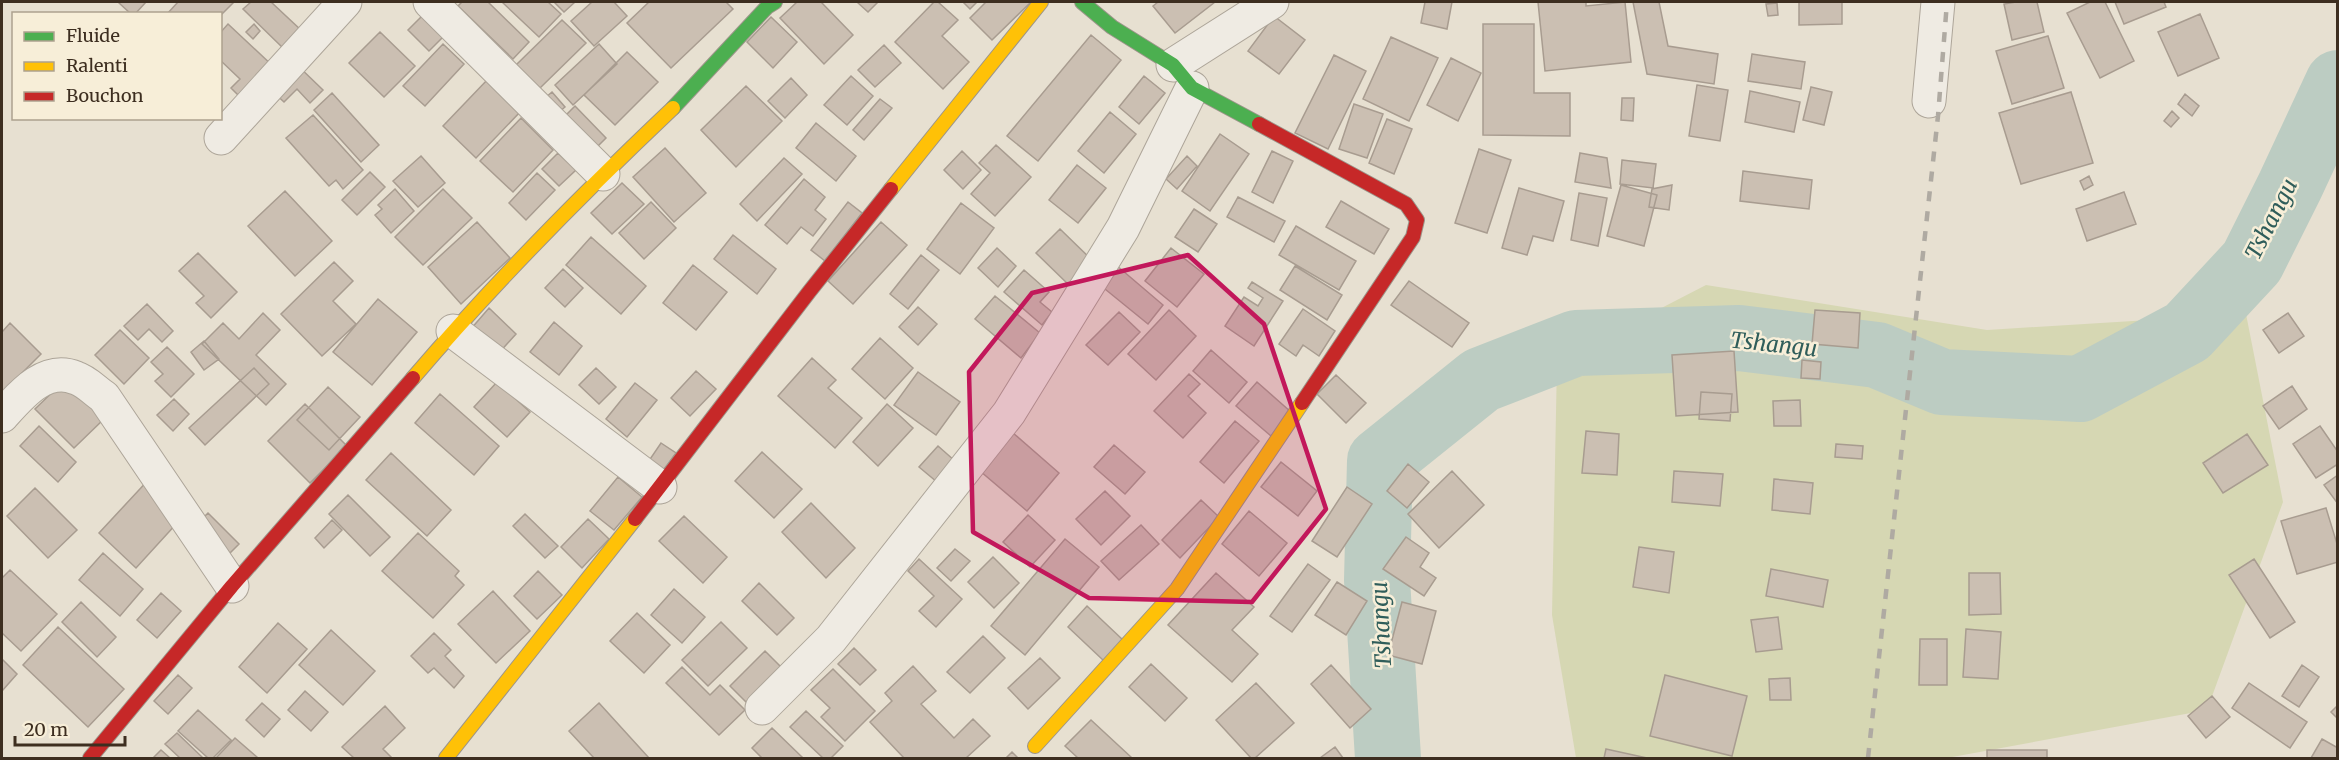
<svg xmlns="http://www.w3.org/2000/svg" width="2339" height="760" font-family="Merriweather,serif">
  <rect width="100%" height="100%" fill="#e7e0d1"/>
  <path fill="#d6d7b3" d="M1706,285L1987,330L2246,314L2283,502L2207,710L1947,758H1576L1552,615L1557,362Z"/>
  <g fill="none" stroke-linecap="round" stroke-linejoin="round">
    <path stroke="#bcccc2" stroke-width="66" d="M1388,758L1377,580L1380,461L1481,380L1576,343L1739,338L1877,355L1942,382L2080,389L2187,332L2252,262L2290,186L2338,83"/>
  </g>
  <path fill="#cbbfb2" stroke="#a89c90" stroke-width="1.5" d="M118,2H146L135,14H131Z
    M178,2H234L220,16V14H167Z
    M251,2H271L302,31L284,49L243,9Z
    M462,2H488L529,42L513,59L458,6Z
    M502,2H548L561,14L539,37Z
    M554,2H575L564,12Z
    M592,2H614L627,16L594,46L571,21Z
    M649,2H726L733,9L671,68L627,23Z
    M797,2H821L853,35L824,64L780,18Z
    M857,2H878L868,12Z
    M934,2H938L958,20L942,36L969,62L943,89L895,42Z
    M963,2H977L970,9Z
    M986,2H1031L992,40L970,18Z
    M1158,2H1215L1175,33L1153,6Z
    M1425,2H1452L1447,29L1421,23Z
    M1538,2H1586V6L1625,2L1631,62L1545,71Z
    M1633,2H1659L1668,46L1718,54L1714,84L1647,74Z
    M1799,2H1842V24L1799,25Z
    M2016,2H2037L2044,32L2012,40L2004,4Z
    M2090,2H2105L2134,61L2100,78L2067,13Z
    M2115,2H2164L2166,7L2124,24Z
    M1777,3L1778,15L1768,16L1766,4Z
    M431,7L452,28L429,51L408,30Z
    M2200,14L2219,58L2178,76L2158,32Z
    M1274,16L1305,40L1279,74L1248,51Z
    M771,17L797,42L773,68L747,42Z
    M562,20L586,43L539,89L516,65Z
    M228,24L275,68L244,101L231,88L240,79L220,60V33Z
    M254,24L260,31L253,39L246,32Z
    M1483,24H1534V93H1570V136L1483,135Z
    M380,32L415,66L384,97L349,63Z
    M1091,35L1121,60L1038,161L1007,136Z
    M2048,36L2064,88L2012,104L1996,51Z
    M1391,37L1438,58L1409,121L1363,99Z
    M443,44L464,64L425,106L403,86Z
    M599,44L617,64L573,105L555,85Z
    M884,45L901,63L875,87L858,70Z
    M627,52L658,82L615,125L584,95Z
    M1752,54L1805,62L1801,89L1748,81Z
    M1334,55L1366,71L1328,149L1295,133Z
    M1451,58L1481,73L1458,121L1427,105Z
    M294,62L323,90L310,103L297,89L284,102L269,88Z
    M851,76L873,96L847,125L824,105Z
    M1144,76L1165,93L1139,124L1119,107Z
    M791,78L807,95L785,118L768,101Z
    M488,79L521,111L476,158L443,126Z
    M1697,85L1728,90L1720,141L1689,136Z
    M746,86L782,121L736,167L701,130Z
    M1811,87L1832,92L1824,125L1803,120Z
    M1750,91L1800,102L1794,132L1745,122Z
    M552,92L565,107L551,119L538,104Z
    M2071,92L2093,163L2021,184L1999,113Z
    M332,93L379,145L361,162L314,110Z
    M2185,94L2199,106L2192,116L2178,104Z
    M1622,98H1634L1633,121L1621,120Z
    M880,99L892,108L864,140L853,130Z
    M1354,104L1383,114L1367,158L1339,149Z
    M575,106L606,138L591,153L560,121Z
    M2172,111L2179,118L2171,127L2164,121Z
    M1110,112L1136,134L1104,173L1078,151Z
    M313,115L363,170L343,189L336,180L329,186L286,138Z
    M521,118L553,150L513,192L480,161Z
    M1387,119L1412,129L1394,174L1369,163Z
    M816,123L856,156L836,181L796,148Z
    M1220,134L1249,154L1210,211L1182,191Z
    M996,145L1031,177L995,216L971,194L990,173L979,163Z
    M665,148L706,193L674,222L633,177Z
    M1479,149L1511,160L1487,233L1455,223Z
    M962,151L981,170L963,189L944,170Z
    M1272,151L1293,161L1273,203L1252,192Z
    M558,153L576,170L559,186L542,169Z
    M1580,153L1607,158L1611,188L1575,182Z
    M421,156L445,183L418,207L393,181Z
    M1187,156L1197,166L1177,189L1166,179Z
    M784,158L802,174L757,221L740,204Z
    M1622,160L1656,164L1653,188L1620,184Z
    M1077,165L1106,188L1078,223L1049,200Z
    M1743,171L1812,180L1809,209L1740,201Z
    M370,172L385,187L357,215L342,200Z
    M537,173L555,190L526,220L509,203Z
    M2089,176L2093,185L2084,190L2080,181Z
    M804,179L825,197L815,210L826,219L813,236L801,227L787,244L765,225Z
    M622,183L644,204L612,234L591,213Z
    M1621,185L1657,195L1644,246L1607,236Z
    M1672,185L1669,210L1649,207L1652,189Z
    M1519,188L1564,201L1553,241L1533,236L1527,255L1502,248Z
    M395,189L414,211L391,233L375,215L382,209L378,205Z
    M443,189L472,218L423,265L395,237Z
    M285,191L332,241L295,276L248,226Z
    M2124,192L2136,224L2087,241L2076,209Z
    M1579,193L1607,198L1598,246L1571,240Z
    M1238,197L1285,221L1274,242L1227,217Z
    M1341,201L1389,229L1374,254L1326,227Z
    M651,202L676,228L644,259L619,233Z
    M848,202L862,213L825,261L811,250Z
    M961,203L994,228L960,274L927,249Z
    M1194,209L1217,224L1198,252L1175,237Z
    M477,222L510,258L461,304L428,267Z
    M881,222L907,245L853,304L828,281Z
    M1296,226L1356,261L1339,290L1279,255Z
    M1060,229L1096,264L1072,288L1036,253Z
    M733,235L776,269L757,294L714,259Z
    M591,237L646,286L621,314L566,265Z
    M997,248L1016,266L998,287L978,268Z
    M1171,248L1204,274L1177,307L1145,281Z
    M198,253L237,292L211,318L196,303L204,296L179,271Z
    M921,255L939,270L908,309L890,294Z
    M334,262L353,281L333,301L356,324L322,356L281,314Z
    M693,265L727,292L696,330L663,303Z
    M1116,265L1163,305L1148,324L1100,285Z
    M1295,266L1342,295L1327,320L1280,290Z
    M563,269L583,288L565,307L545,288Z
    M1024,270L1049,292L1040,302L1052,312L1042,325L1004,292Z
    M1409,281L1469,323L1452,347L1391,305Z
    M1252,282L1283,301L1254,346L1225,326L1244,297L1258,306L1263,298L1248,288Z
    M995,296L1040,333L1021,358L975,319Z
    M378,299L417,332L372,385L333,352Z
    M147,304L173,331L162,342L149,329L138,340L124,326Z
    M918,307L937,324L918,345L899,327Z
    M489,308L516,334L497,355L470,330Z
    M1303,309L1335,331L1319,356L1303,345L1296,356L1279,344Z
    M1169,310L1196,336L1156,380L1128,354Z
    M1815,310L1860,313L1858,348L1812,344Z
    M1119,312L1140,332L1108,365L1086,345Z
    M263,313L280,330L256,355L286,384L266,405L202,344L223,323L239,339Z
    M2288,313L2304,336L2279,353L2263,330Z
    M554,322L582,346L559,375L530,352Z
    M10,323L41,354L2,393V332Z
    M120,330L149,358L124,384L95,355Z
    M880,338L913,368L885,399L852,369Z
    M204,341L219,359L204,370L191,352Z
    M167,347L194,374L171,397L155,381L163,374L151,362Z
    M1211,350L1247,382L1229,403L1193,371Z
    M1734,351L1738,412L1676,416L1672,355Z
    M812,358L836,380L828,388L862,418L835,448L778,396Z
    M1802,360L1821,362L1820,379L1801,378Z
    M254,368L269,384L205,445L189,428Z
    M596,368L616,387L599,404L579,385Z
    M696,371L716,389L690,416L671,398Z
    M918,372L960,402L936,435L894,405Z
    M1189,374L1200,384L1188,396L1206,413L1183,438L1154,411Z
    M1336,375L1366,403L1346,423L1317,394Z
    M67,378L106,417L74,448L35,409Z
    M497,382L530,412L507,437L474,407Z
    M1257,382L1291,412L1271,436L1236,406Z
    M635,383L657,400L627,437L606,419Z
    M2292,386L2307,409L2279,429L2263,406Z
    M328,387L360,417L329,450L297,420Z
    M1701,392L1732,394L1730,421L1699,419Z
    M440,394L499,446L474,475L415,423Z
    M174,399L189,414L173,431L157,415Z
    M1800,400L1801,426H1774L1773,401Z
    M305,404L347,446L310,483L268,441Z
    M887,404L913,428L878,466L853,442Z
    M1235,421L1259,441L1224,483L1200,462Z
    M39,426L76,462L58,482L20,446Z
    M2320,426L2338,452V464L2316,478L2293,444Z
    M1586,431L1619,434L1617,475L1582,473Z
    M1013,433L1059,473L1027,511L980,471Z
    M2247,434L2268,465L2223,493L2203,463Z
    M661,443L676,453L658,478L644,468Z
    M1836,444L1863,446L1862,459L1835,457Z
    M1114,445L1145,472L1125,494L1094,467Z
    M938,446L955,461L937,482L919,467Z
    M762,452L802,489L774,518L735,481Z
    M391,453L451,510L427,536L366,480Z
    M1281,462L1317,491L1298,516L1261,487Z
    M1408,464L1429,482L1407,508L1387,491Z
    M1452,471L1484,505L1439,548L1408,514Z
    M1674,471L1723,474L1720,506L1672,502Z
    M2338,475V504L2324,485Z
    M151,477L188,511L136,568L99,533Z
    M618,477L642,497L614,530L590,511Z
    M1774,479L1813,483L1810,514L1772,510Z
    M1347,487L1372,504L1337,557L1312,541Z
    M35,488L77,530L48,558L7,516Z
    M1105,491L1130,516L1101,545L1076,519Z
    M348,495L390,537L370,556L329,514Z
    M1201,500L1219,517L1180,558L1162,540Z
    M811,503L855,548L826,578L782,532Z
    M2326,508L2338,547V562L2297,574L2281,521Z
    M1249,511L1287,543L1259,576L1222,544Z
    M208,513L239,544L220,563L189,532Z
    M525,514L558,546L545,558L513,526Z
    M1028,515L1055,540L1030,567L1003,542Z
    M684,516L727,557L703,583L659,541Z
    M588,519L609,539L582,568L561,547Z
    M332,520L342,530L324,548L315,538Z
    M1141,525L1159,544L1119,580L1101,561Z
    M418,533L459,571L455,576L464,585L433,618L382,571Z
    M1406,537L1429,553L1420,567L1436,578L1424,596L1383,569Z
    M1065,539L1099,567L1025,655L991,626Z
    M1639,547L1674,552L1669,593L1633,587Z
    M955,549L970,561L951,581L937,568Z
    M103,553L143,589L120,616L79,580Z
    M993,557L1019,583L994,608L968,582Z
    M919,559L962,599L936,627L919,611L934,596L908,571Z
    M2254,559L2295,622L2270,638L2229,575Z
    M1308,564L1330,580L1292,632L1270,616Z
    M1771,569L1828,580L1823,607L1766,596Z
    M10,570L57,614L21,651L2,633V578Z
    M538,571L562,595L537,619L514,596Z
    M1216,573L1254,607L1232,630L1258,654L1232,682L1168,625Z
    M1969,573H2000L2001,614L1969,615Z
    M1337,582L1367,601L1346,635L1315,615Z
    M759,583L794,618L777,635L742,601Z
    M674,589L705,617L682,643L651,615Z
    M493,591L530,631L496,663L458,624Z
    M161,593L181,611L157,638L137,620Z
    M81,602L116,637L97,657L62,622Z
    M1402,602L1436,611L1422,664L1388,655Z
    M1087,606L1123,640L1104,661L1068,627Z
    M637,613L670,645L644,673L610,641Z
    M1778,617L1782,649L1756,652L1751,620Z
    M721,622L747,648L708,686L682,660Z
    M278,623L307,649L267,693L239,667Z
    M58,627L124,689L88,727L23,665Z
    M1966,629L2001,632L1998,679L1963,677Z
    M331,630L375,671L343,705L299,665Z
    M434,633L451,650L445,656L464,676L454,688L434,668L428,673L411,656Z
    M983,636L1005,658L970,693L947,672Z
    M1920,639H1947V685H1919Z
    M854,648L876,670L860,685L838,664Z
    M765,651L784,670L749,705L730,686Z
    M1040,658L1060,678L1028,709L1008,688Z
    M2,659L17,674L2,691Z
    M1151,664L1187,698L1165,721L1129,687Z
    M1331,665L1371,709L1350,728L1311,684Z
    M2302,665L2319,677L2299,707L2282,696Z
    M913,666L936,691L921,704L954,738L973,719L990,736L966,758H904L870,722L892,701L885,693Z
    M682,667L710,695L720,685L745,710L719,735L666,683Z
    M833,669L875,711L845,741L821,717L830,708L811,690Z
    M178,675L192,688L168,714L154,701Z
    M1665,675L1747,696L1732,756L1650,736Z
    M1790,678L1791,700H1770L1769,679Z
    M1256,683L1294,723L1255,758H1251L1216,720Z
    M2249,683L2307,722L2290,748L2232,708Z
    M305,691L328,712L311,731L288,710Z
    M2212,696L2230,717L2206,738L2188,716Z
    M262,703L280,719L264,737L246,720Z
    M599,703L649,758H594L569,731Z
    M2338,705V719L2331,712Z
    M385,706L405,728L383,749L392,758H354L342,747Z
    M198,710L231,740L213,758H208L178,731Z
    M806,711L843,746L831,758H823L790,727Z
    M1091,720L1132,758H1078L1065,746Z
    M772,728L803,758H762L752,748Z
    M177,733L203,758H180L165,744Z
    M235,738L257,757L255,758H216Z
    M2322,739L2338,748V758H2311Z
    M1335,747L1343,758H1320Z
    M1606,749L1647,758H1604Z
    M161,750L170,758H153Z
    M1987,750H2047V758H1987Z
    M1012,752L1018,758H1006Z"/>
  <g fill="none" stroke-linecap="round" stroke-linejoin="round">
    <g stroke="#ada599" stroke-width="35">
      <path id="street" d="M430,2L603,174
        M1173,65L1272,2
        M1929,101L1938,2
        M221,138L345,2
        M453,331L660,487
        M2,416C20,396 45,365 76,378C86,381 95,391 104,397L232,586
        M762,708L831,639L1009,413L1123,228L1192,88"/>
    </g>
    <g stroke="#9c958a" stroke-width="16">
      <path id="fast" d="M1082,2L1112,27L1173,65L1192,88L1259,124
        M673,108L767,7L775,2"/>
    </g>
    <g stroke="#9c958a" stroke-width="16">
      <path id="slow" d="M891,189L1041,2
        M413,378C494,283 582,194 673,108
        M1035,746L1177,589L1302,403
        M446,758L635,519"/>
    </g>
    <g stroke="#9c958a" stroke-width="16">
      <path id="jam" d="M1259,124L1406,204L1417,220L1413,237L1302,403
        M635,519L809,292L891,189
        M90,758L232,586L413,378"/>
    </g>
    <use href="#street" stroke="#efebe3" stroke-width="33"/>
    <use href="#fast" stroke="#4caf50" stroke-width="14"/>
    <use href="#slow" stroke="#ffc107" stroke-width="14"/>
    <use href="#jam" stroke="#c62828" stroke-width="14"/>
    <path stroke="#afaaa2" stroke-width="4.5" stroke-dasharray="10 10" stroke-linecap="butt" d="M1868,758L1938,116L1947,2"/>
  </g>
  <path fill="#c2185b" fill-opacity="0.2" stroke="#c2185b" stroke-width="4.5" stroke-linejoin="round" d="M1188,255L1264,324L1326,509L1252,602L1089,598L973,532L969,372L1032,293Z"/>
  <g text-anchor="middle" stroke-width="5" stroke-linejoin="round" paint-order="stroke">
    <g font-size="22" font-style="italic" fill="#2f5d5a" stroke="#f7eed8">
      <text transform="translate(2271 219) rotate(-63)" y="8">Tshangu</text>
      <text transform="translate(1774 344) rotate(6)" y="8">Tshangu</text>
      <text transform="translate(1381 625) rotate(-93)" y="8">Tshangu</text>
    </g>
  </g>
  <rect width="2339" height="760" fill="none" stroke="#3d2e20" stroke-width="6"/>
  <rect x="12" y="12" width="210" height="108" fill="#f7eed8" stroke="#ada18e" stroke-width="1.5"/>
  <rect x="24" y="32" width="30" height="9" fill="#4caf50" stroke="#ada18e" stroke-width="1.5"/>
  <text x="66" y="42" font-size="18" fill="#3d2e20">Fluide</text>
  <rect x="24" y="62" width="30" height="9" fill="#ffc107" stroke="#ada18e" stroke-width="1.5"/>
  <text x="66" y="72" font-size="18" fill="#3d2e20">Ralenti</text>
  <rect x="24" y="92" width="30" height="9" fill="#c62828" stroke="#ada18e" stroke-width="1.5"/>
  <text x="66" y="102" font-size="18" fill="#3d2e20">Bouchon</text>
  <path d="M15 736v9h110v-9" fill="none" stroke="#3d2e20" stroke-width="3"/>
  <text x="24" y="736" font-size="18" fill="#3d2e20" stroke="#f7eed8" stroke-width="4.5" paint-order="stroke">20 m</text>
</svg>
